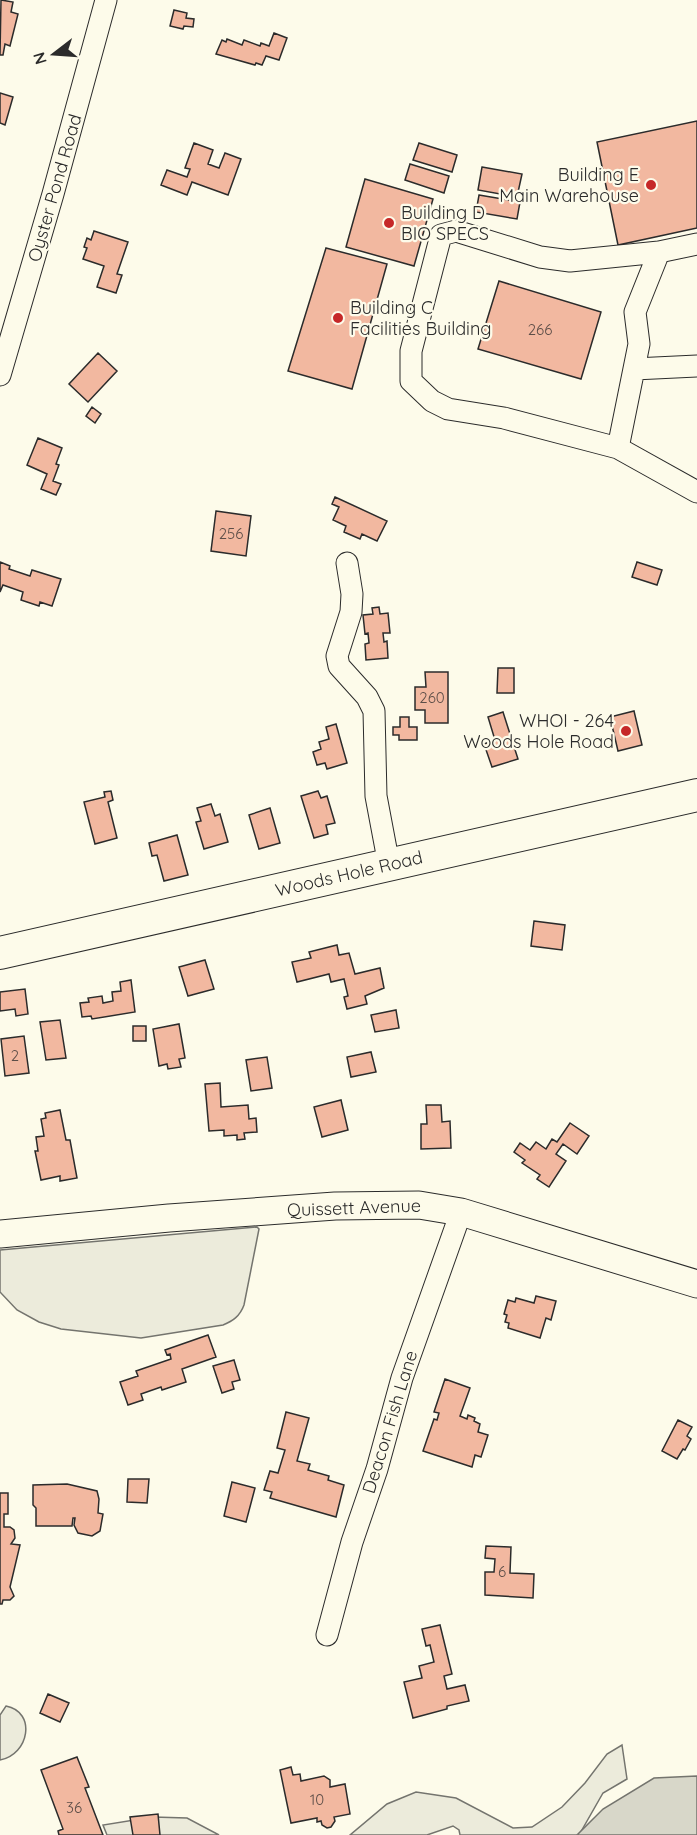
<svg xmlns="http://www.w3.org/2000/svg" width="697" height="1835" font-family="Quicksand,sans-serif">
  <rect width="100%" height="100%" fill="#fdfbea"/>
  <path fill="#ecebdb" stroke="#74746e" stroke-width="1.5" d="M257,1227L259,1229L244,1305C240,1316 233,1321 223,1325L141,1338L61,1329L39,1322L17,1310L0,1292V1250Z
    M6,1706C37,1712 29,1755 0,1760V1715Z
    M622,1745L627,1779L603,1793L579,1835H460L459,1830L453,1826L427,1835H350L387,1804L416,1792L456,1798L513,1828L532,1827L562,1807L585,1783L607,1754Z
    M153,1817L187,1818L219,1835H107L103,1825Z"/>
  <path fill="#d8d7c9" stroke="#74746e" stroke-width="1.5" d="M697,1776V1835H577L603,1809L654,1778Z"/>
  <path fill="#f2b8a0" stroke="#2b2b2b" stroke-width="1.5" d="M1,0L13,2L11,12L18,14L10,46L5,44L3,55H0Z
    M174,10L187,13L186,18L194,19L193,27L184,26L183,29L170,26Z
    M274,33L287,38L279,60L266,56L262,65L256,63L255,65L216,54L222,40L226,42L227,39L242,45L244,40L260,46L261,43L269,46Z
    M0,93L13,97L5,125L0,123Z
    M697,121V228L618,245L597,142Z
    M194,143L213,150L208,164L219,168L225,153L241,159L228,195L192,182L187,195L161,185L167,170L187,177L190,169L185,168Z
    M419,143L457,155L452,172L413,160Z
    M410,164L449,176L444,193L405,180Z
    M482,167L522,174L517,197L478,190Z
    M365,179L433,199L414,266L346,247Z
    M479,195L520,202L517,219L476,212Z
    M94,231L128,242L117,274L122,275L116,293L97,287L104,266L83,259L87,248L84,247L87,238L91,240Z
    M326,248L387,264L352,389L288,371Z
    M499,281L601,312L581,379L478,349Z
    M98,353L117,371L88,402L69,384Z
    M92,407L101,414L95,423L86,416Z
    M38,438L62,448L56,464L59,465L53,481L61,484L56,495L41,489L47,474L27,465Z
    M335,497L387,521L377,541L362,534L360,539L344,532L346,526L333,520L339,507L332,504Z
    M216,511L251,516L246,556L211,551Z
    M0,562L10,566L9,569L30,576L32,570L61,579L52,606L40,602L39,606L21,600L23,592L3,585L0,592Z
    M637,562L662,570L657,585L632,577Z
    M379,607L380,614L388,613L390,633H383L384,642L387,641L388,658L366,660L365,644L369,643L368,633L365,634L363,615L373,614L372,608Z
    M498,668H514V693H497Z
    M425,672H448V723H425V710H415V687H426Z
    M634,711L642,745L618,751L610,717Z
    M503,712L518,759L492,767L484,744L495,740L488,717Z
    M400,717H409V727H417V740H399V735H393V727H400Z
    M336,724L347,763L327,769L325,763L317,765L313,752L321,749L319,742L329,739L326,727Z
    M111,791L113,800L108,802L117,838L95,844L84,802L105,797L104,792Z
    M318,791L321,798L327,796L335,823L326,825L328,834L314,838L301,796Z
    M211,804L215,816L220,814L228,842L204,849L196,822L201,821L197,808Z
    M270,808L280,843L259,849L249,815Z
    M177,835L188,875L164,881L157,855L152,856L149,843Z
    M534,921L565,925L562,950L531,946Z
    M337,945L339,955L349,953L355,974L380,968L384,988L365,996L367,1004L347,1009L344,997L348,996L344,979L331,982L329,974L297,982L292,962L311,958L309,952Z
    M205,960L214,989L188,996L179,967Z
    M131,980L135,1012L92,1019L91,1016L82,1017L80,1003L89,1002L88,998L102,996L103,1003L113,1001L112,992L121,991L120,982Z
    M25,989L28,1014L16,1016L15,1009L0,1011V992Z
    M396,1010L399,1028L375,1032L371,1015Z
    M60,1020L66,1058L46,1060L40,1022Z
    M179,1024L185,1058L179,1059L181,1067L168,1069L167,1064L159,1066L153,1029Z
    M133,1026H146V1041H133Z
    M24,1036L29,1073L5,1076L1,1039Z
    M371,1052L376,1072L351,1077L347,1057Z
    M267,1057L272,1088L251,1091L246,1060Z
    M220,1083L221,1107L248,1105L249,1119L256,1118L257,1132L244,1133L245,1139L237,1140V1135L224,1136V1130L209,1131L205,1084Z
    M341,1100L348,1130L322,1137L314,1107Z
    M426,1105H441L442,1122L450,1121L451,1148L421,1149V1124H427Z
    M60,1110L66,1140H70L77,1178L60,1181V1176L41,1180L35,1151H38L36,1137L44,1136L41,1119L46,1118L45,1113Z
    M570,1123L589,1136L577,1154L563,1144L556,1154L566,1161L549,1187L537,1179L540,1175L522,1163L525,1160L514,1152L520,1143L530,1150L536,1142L546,1149L552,1139L557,1142Z
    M536,1296L556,1301L551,1320L546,1318L540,1338L508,1328L509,1323L505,1322L507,1315L504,1314L508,1300L515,1302L516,1298L534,1303Z
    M208,1335L216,1357L182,1369L186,1382L162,1390L161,1387L141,1394L143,1400L128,1405L120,1382L138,1376L136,1371L171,1359L170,1354L167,1355L165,1350Z
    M234,1360L240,1380L232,1382L234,1389L222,1393L213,1366Z
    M445,1379L470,1388L460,1416L467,1419L468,1415L475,1418L474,1421L480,1424L478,1432L488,1435L481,1457L475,1455L472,1467L423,1451L434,1419L437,1420L439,1413L434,1412Z
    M286,1412L309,1418L297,1461L310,1464L308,1470L329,1476L328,1480L344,1485L336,1517L270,1498L272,1492L264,1490L270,1471L278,1473L285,1450L277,1448Z
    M678,1420L692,1427L687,1436L691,1439L685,1450L683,1449L677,1459L662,1451Z
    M128,1479H149L147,1503L127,1502Z
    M232,1482L255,1488L246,1522L224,1516Z
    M67,1484L97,1491L99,1499L98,1513L103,1514L100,1531L92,1536L78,1533L74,1525L75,1518H73L72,1526H36V1508L33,1505V1485Z
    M0,1493H8V1514H4V1527H10L14,1530L15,1538L11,1544L20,1545L10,1587L14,1596L10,1600H3L2,1604H0Z
    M486,1546L511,1547L510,1573L534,1574L533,1598L485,1595V1572H494L495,1559L485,1558Z
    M440,1625L452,1674L444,1676L447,1689L465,1685L469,1701L447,1706V1709L413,1718L404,1682L422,1678L419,1666L434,1662L430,1645L426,1646L422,1629Z
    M48,1694L69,1703L60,1722L40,1713Z
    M77,1757L89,1787L85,1788L103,1835H59L58,1831L63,1829L41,1770Z
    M291,1767L293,1775L300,1774L301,1781L324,1776L330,1780V1787L345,1784L350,1814L334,1817L335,1821L331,1827L327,1828L322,1825L321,1821L317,1822V1818L291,1823L280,1770Z
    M158,1814L160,1835H133L130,1817Z"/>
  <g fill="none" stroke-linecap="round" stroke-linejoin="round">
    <g stroke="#2b2b2b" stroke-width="23">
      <path id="minor" d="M659,252L697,244
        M634,369L697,366
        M0,375L53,194L106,0
        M618,448L504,418L448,409L432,401L411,381V351L441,235L456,231L540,257L570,261L659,252L635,312L639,344L618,448L697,492
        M347,563L352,594L351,612L337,656L339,666L367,697L374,711L376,796L389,865
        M327,1635L352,1542L377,1469L402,1378L461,1212"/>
    </g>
    <g stroke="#2b2b2b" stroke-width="29">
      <path id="major" d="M0,1234L169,1218L335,1206L419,1205L461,1212L697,1284"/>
    </g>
    <g stroke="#2b2b2b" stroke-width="34">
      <path id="highway" d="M0,953L697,795"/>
    </g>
    <use href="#minor" stroke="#fdfbea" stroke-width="21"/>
    <use href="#major" stroke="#fdfbea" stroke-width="27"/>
    <use href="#highway" stroke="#fdfbea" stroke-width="32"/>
  </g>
  <g fill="#c62828" stroke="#fdfbea" stroke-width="2">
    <circle cx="651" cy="185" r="6"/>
    <circle cx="389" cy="223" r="6"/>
    <circle cx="338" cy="318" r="6"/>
    <circle cx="626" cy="731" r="6"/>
  </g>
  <g text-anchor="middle" stroke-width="4.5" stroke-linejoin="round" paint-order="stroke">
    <g font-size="15" fill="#5d4e48">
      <text x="540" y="335">266</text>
      <text x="231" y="539">256</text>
      <text x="432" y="703">260</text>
      <text x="15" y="1061">2</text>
      <text x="502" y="1577">6</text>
      <text x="317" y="1805">10</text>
      <text x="74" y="1813">36</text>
    </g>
    <g font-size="18" fill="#2b2b2b" stroke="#fdfbea" text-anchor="end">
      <text x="639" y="181">Building E<tspan x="639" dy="21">Main Warehouse</tspan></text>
      <text x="401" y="219" text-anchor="start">Building D<tspan x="401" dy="21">BIO SPECS</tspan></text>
      <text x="350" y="314" text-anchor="start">Building C<tspan x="350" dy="21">Facilities Building</tspan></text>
      <text x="614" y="727">WHOI - 264<tspan x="614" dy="21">Woods Hole Road</tspan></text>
    </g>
    <g font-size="18" fill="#2b2b2b" stroke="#fdfbea">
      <text transform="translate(55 188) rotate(-74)" y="6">Oyster Pond Road</text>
      <text transform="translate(349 874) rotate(-13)" y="6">Woods Hole Road</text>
      <text transform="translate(354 1208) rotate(-2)" y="6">Quissett Avenue</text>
      <text transform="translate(390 1422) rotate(-73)" y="6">Deacon Fish Lane</text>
    </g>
  </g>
  <g transform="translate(54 54) rotate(253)" stroke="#fdfbea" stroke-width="4.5" paint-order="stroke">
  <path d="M0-4.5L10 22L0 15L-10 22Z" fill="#2b2b2b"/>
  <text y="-9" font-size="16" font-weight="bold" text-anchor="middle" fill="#2b2b2b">N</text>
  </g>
</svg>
